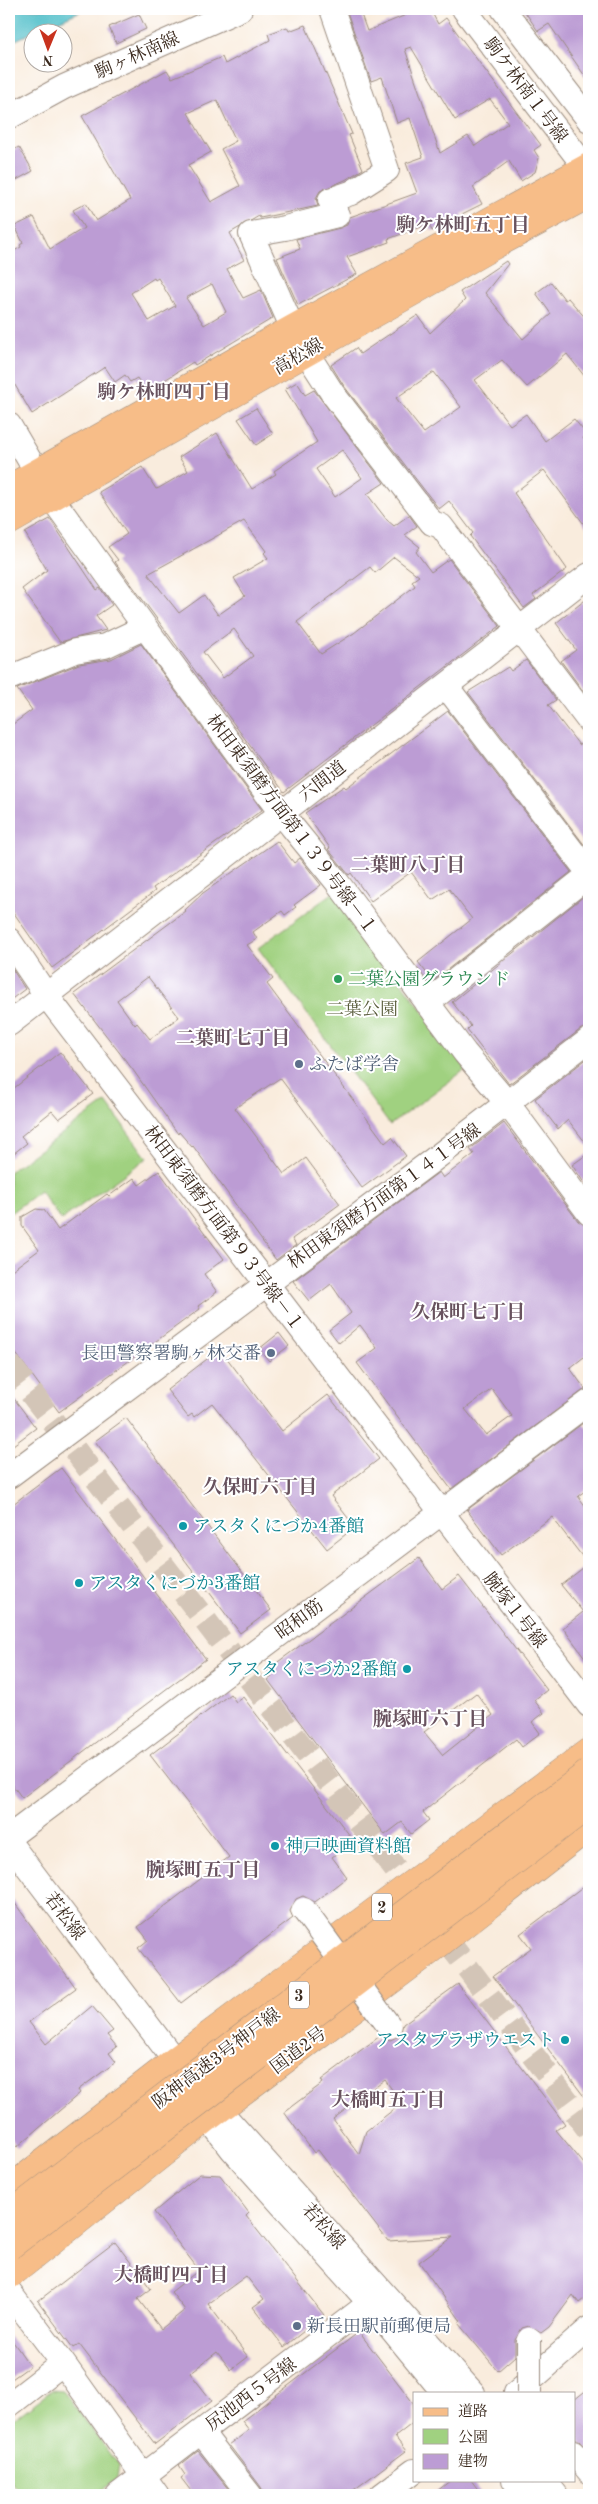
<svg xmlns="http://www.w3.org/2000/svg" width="598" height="2504" font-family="'Old Standard TT','Noto Serif JP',serif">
  <rect width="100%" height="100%" fill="#fff"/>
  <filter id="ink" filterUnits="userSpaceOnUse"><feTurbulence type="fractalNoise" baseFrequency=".02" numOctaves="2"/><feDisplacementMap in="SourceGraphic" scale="10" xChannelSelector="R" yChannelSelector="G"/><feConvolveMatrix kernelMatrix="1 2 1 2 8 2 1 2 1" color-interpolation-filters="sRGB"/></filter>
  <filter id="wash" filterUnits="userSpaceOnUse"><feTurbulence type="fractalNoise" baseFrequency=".0096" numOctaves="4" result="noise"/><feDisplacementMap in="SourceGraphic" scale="20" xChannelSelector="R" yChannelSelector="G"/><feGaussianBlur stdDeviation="1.12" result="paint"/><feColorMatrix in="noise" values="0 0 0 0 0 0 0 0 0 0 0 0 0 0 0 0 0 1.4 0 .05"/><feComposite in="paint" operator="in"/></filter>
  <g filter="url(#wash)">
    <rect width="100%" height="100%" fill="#f9ecdd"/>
    <path fill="#a0d180" stroke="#6e7e4f" d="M334,892L466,1069L390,1125L258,948Z
      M106,1102L147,1158L61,1220L40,1191L9,1214V1172Z
      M52,2390L63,2391L119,2465L117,2479L95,2495H21L9,2479V2423Z"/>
    <path fill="#53c0ca" stroke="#477574" d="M9,9H85L9,43Z"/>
    <g id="blocks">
      <path fill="#bc9cd4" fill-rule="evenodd" d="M346,9H359L367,31L406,15L402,9H430L438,24L446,18L541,145L534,150L539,158L535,172L521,181L509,161L473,187L482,204L462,214L463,217L432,231L429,224L388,239L389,242L347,257L357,274L298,305L277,258L300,249L296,239L340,228L347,225L350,217L417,193L406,163L423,157L410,118L397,123L382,77L371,81ZM411,47L455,120L490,99L508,123L475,146L468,136L440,153L405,49Z
        M523,9H589V82L549,24L538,31Z
        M139,14L146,29L116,43L109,27Z
        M305,25L352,134L349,135L363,169L345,180L320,191L316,198L318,206L260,218L259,216L230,233L244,260L227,269L243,298L261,290L273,318L195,365L193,362L146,392L137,378L130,382L125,375L115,382L105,367L32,414L9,375V254L21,247L20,245L23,243L15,226L34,217L50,249L84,228L73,210L86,203L96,221L130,200L82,116L167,70L172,78L222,57L225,64L270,40L268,34L287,27L289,31ZM217,100L236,141L221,149L240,186L211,202L188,165L211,152L188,113ZM154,278L155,280L158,278L175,306L149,321L131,293ZM212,284L226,312L204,325L186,298Z
        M19,147L33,171L9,184V152Z
        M506,261L508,264L485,293L523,339L551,314L536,293L551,282L565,300L568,298L589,322V382L567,354L527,387L502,360L475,380L510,425L526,414L545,441L574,419L587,435L583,438L589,447V531L544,470L514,493L567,569L533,595L536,599L524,608L470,536L473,533L449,501L439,509L344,386L331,365L356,348L360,354L418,315L430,333L465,300L460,292ZM434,372L461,407L424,433L396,398Z
        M297,382L305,395L314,390L384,483L367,494L387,520L394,526L409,515L417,526L405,535L420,547L416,552L431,572L449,559L500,626L284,792L115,562L118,560L108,547L127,534L99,492L142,467L156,489L159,488L188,471L179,457L217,433L252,489L276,474L274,471L317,442L285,389ZM342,450L362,478L335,497L316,469ZM244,521L266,551L264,553L268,558L234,578L245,596L218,615L204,595L179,613L148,574ZM394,557L419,576L412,581L415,586L354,633L321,654L297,622L370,567L375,573ZM234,629L253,656L223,678L203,652Z
        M256,408L273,434L256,445L238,419Z
        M50,519L97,590L100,588L112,605L96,616L106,630L60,642L22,589L47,570L25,533Z
        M589,597V699L561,661L576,650L556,623Z
        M141,644L262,810L153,888L155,891L52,968L9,906V727L32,710L17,689L79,664L111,659Z
        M526,660L556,700L548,705L579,745L589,738V851L468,692L508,667L511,671Z
        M448,711L571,872L433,981L418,962L472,919L449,889L432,900L411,872L371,901L351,873L349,875L328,849L330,848L305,813L344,786L346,788Z
        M277,841L294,863L300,858L321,885L294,905L296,907L285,915L282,911L253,932L257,939L247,945L273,979L267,984L385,1143L392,1137L406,1156L362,1188L280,1078L235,1108L284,1174L306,1158L340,1204L292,1239L296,1245L276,1260L193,1146L192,1147L179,1132L178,1134L133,1070L74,994L186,911L185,910L203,893ZM148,977L179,1017L150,1039L137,1023L135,1025L117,1000Z
        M589,892V1027L581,1029L509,1084L467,1030L471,1026L452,1002Z
        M9,964L25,989L9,1001Z
        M60,1052L93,1094L59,1119L52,1111L21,1136L27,1143L9,1157V1092Z
        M589,1057V1147L568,1120L558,1129L535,1099Z
        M504,1123L578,1221L589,1227V1353L570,1368L585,1389L451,1489L357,1363L377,1348L360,1325L339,1343L329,1330L351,1313L331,1284L309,1301L293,1281L439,1172L443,1178L474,1154L470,1149ZM492,1389L512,1416L486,1435L465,1409Z
        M589,1153V1190L572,1165Z
        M159,1171L224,1259L204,1274L217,1292L198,1306L200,1309L59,1412L9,1344V1272L39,1250L22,1226V1217L36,1209L44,1210L58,1230L107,1194L109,1196L134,1178L139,1185Z
        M279,1333L289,1346L269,1361L259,1349Z
        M220,1349L282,1431L328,1395L379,1459L331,1496L355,1527L327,1549L212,1403L194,1417L192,1414L188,1417L167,1390Z
        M9,1392L36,1428L9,1448Z
        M126,1418L271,1610L240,1633L95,1441Z
        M583,1423L589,1431V1488L578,1496L589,1511V1663L563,1628L583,1612L561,1585L588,1564L552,1517L501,1555L467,1510Z
        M61,1468L206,1659L22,1798L9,1780V1507Z
        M419,1558L442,1589L459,1576L547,1690L534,1700L544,1713L532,1722L540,1733L522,1747L516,1739L423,1812L429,1820L411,1834L402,1822L385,1835L268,1680L272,1677L267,1670ZM476,1693L493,1715L443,1755L424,1732Z
        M230,1694L236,1702L243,1697L354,1841L332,1857L347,1877L315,1902L303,1896L296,1899L290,1911L293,1918L181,2003L138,1948L148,1940L138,1927L229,1857L150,1755Z
        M589,1882V2103L493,1976L531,1948L520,1934Z
        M9,1895L76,1988L29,2022L46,2044L92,2006L113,2031L107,2035L117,2047L109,2053L116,2062L78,2090L80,2093L17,2147L9,2136Z
        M458,1984L565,2124L556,2130L589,2170V2295L579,2303L573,2295L549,2327L541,2333L529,2326L522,2328L515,2340V2356L498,2371L458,2323L461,2321L419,2262L453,2237L388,2241L318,2150L314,2153L284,2112L323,2083L321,2080L380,2036L390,2040L397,2037L401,2032L403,2024ZM385,2080L402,2103L366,2131L359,2154L333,2119Z
        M200,2174L220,2175L249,2213L246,2216L324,2315L284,2347L253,2307L264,2299L246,2276L208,2304L248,2357L231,2370L217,2352L190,2373L212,2401L155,2444L79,2344L73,2348L38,2301L115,2242L151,2289L138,2299L161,2329L185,2310L171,2292L199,2270L154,2212Z
        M359,2332L414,2404V2422L395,2437L406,2451L347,2495H263L261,2487L229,2445L249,2430L242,2421Z
        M9,2336L30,2366L9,2381Z
        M589,2388V2450L579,2440H574V2400Z
        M198,2451L233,2495H194L181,2478L185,2475L179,2466Z
        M451,2480H471L482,2495H432Z"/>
    </g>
  </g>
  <g filter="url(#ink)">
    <use href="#blocks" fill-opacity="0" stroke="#9a8b7e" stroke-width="1"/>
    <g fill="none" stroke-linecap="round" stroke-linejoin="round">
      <path stroke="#d3c5b7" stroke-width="24" stroke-dasharray="24 12" stroke-linecap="butt" d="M9,1364L409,1887
        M446,1939L589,2130"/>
      <g stroke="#9a8b7e" stroke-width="26">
        <path id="minor" d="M464,9L589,172
          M503,9L589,120
          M9,117L64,87L240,9
          M293,329L251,234L285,228L337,215L330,200L351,193L387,170L332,9
          M306,352L333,394L432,523L441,526L589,721
          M9,425L51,497L145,627L281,813L337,882L465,1053L508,1104L589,1213
          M9,678L75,651L105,646L145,627
          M446,686L589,873
          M9,940L46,995L266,1283L589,1705
          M427,1003L589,875
          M9,1024L589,575
          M9,1476L433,1160L589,1040
          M9,1837L589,1402
          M9,1842L175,2061L473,2393
          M212,2123L232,2149L370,2303L444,2393
          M9,2292L63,2363L157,2495
          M516,2393L589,2329
          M9,2405L63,2363
          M201,2432L250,2495
          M574,2453L589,2471
          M514,2480L526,2495
          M544,2480L556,2495
          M118,2495L370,2303L379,2290
          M382,2495L414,2471"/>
      </g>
      <g stroke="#9a8b7e" stroke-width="29">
        <path id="major" d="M9,489L293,329L589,167
          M9,521L496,244L589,194"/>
      </g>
      <g stroke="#9a8b7e" stroke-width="29">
        <path id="highway" d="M9,2190L175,2061L589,1752
          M9,2275L208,2117L428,1952L589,1826"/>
      </g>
      <use href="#minor" stroke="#fff" stroke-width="24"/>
      <use href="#major" stroke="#f7bd88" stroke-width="28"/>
      <use href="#highway" stroke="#f7bd88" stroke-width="28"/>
      <g stroke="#9a8b7e" stroke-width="26" stroke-linecap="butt">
        <path id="minor-bridge" d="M304,1910L389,2026
          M529,2340V2393"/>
      </g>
      <g stroke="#9a8b7e" stroke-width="29" stroke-linecap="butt">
        <path id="highway-bridge" d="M9,2216L589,1773
          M9,2246L589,1804"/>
      </g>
      <use href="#minor-bridge" stroke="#fff" stroke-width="24"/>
      <use href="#highway-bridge" stroke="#f7bd88" stroke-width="28"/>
    </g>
  </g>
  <circle fill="#2e9e5b" stroke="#fff" stroke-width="2" cx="338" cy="979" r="5"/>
  <g fill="#5c6f8a" stroke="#fff" stroke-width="2">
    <circle cx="299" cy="1064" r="5"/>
    <circle cx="271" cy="1353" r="5"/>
    <circle cx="297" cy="2326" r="5"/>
  </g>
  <g fill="#0f9aa8" stroke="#fff" stroke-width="2">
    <circle cx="183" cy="1526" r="5"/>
    <circle cx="79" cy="1583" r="5"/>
    <circle cx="407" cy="1669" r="5"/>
    <circle cx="275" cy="1846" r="5"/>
    <circle cx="565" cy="2040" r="5"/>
  </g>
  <g text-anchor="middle" stroke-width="4" stroke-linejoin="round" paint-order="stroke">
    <g fill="#fff" stroke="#766a62" stroke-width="1">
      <rect x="372" y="1893.5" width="20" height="27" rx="4"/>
      <rect x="289" y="1981.5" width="20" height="27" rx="4"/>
    </g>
    <g font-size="16" font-weight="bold" fill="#3b2a1e">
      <text x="382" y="1913">2</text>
      <text x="299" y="2001">3</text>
    </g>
    <g font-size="18" fill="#3b2a1e" stroke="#fff">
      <text transform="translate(137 55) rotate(-24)" y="6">駒ヶ林南線</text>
      <text transform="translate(526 90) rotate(53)" y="6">駒ケ林南１号線</text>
      <text transform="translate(298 356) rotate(-30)" y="6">高松線</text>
      <text transform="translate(322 781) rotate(-38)" y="6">六間道</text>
      <text transform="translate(292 824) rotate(53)" y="6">林田東須磨方面第１３９号線－１</text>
      <text transform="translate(384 1196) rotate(-36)" y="6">林田東須磨方面第１４１号線</text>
      <text transform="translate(224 1228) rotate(53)" y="6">林田東須磨方面第９３号線－１</text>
      <text transform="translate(515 1610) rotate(52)" y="6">腕塚１号線</text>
      <text transform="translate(299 1619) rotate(-36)" y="6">昭和筋</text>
      <text transform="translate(65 1916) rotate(53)" y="6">若松線</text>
      <text transform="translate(298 2050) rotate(-37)" y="6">国道2号</text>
      <text transform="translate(216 2058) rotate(-37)" y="6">阪神高速3号神戸線</text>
      <text transform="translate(324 2226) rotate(48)" y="6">若松線</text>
      <text transform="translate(251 2394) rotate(-37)" y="6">尻池西５号線</text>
    </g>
    <g font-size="18" fill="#27864d" stroke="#fff" text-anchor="start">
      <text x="348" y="985">二葉公園グラウンド</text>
    </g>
    <g font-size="18" fill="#595c3b" stroke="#fff">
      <text x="362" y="1015">二葉公園</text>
    </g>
    <g font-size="18" fill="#4e5e75" stroke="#fff" text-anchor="start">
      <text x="309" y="1070">ふたば学舎</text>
      <text x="261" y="1359" text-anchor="end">長田警察署駒ヶ林交番</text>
      <text x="307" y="2332">新長田駅前郵便局</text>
    </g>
    <g font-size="18" fill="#0d838f" stroke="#fff" text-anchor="start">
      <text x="193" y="1532">アスタくにづか4番館</text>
      <text x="89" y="1589">アスタくにづか3番館</text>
      <text x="397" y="1675" text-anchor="end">アスタくにづか2番館</text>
      <text x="285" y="1852">神戸映画資料館</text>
      <text x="555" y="2046" text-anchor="end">アスタプラザウエスト</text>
    </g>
    <g font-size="19" font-weight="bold" fill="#68525e" stroke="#fff">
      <text x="463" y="231">駒ケ林町五丁目</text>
      <text x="164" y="398">駒ケ林町四丁目</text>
      <text x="408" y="871">二葉町八丁目</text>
      <text x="233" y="1044">二葉町七丁目</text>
      <text x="468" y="1318">久保町七丁目</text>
      <text x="260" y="1493">久保町六丁目</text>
      <text x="430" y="1725">腕塚町六丁目</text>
      <text x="203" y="1876">腕塚町五丁目</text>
      <text x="388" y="2106">大橋町五丁目</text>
      <text x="171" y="2281">大橋町四丁目</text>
    </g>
  </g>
  <rect width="598" height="2504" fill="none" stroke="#fff" stroke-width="30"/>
  <rect x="413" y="2392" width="162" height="90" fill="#ffffff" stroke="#b1aaa5"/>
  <rect x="423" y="2408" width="25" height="8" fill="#f7bd88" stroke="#b1aaa5"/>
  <text x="458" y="2416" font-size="15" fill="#3b2a1e">道路</text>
  <rect x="423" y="2429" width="25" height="15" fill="#a0d180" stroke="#b1aaa5"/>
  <text x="458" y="2442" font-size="15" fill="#3b2a1e">公園</text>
  <rect x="423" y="2454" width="25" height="15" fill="#bc9cd4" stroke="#b1aaa5"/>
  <text x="458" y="2466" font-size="15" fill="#3b2a1e">建物</text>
  <g transform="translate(48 48) rotate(181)"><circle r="24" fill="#ffffff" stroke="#b1aaa5"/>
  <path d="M0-4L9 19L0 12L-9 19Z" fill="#c8321e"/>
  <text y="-8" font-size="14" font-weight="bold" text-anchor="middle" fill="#3b2a1e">N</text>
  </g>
</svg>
